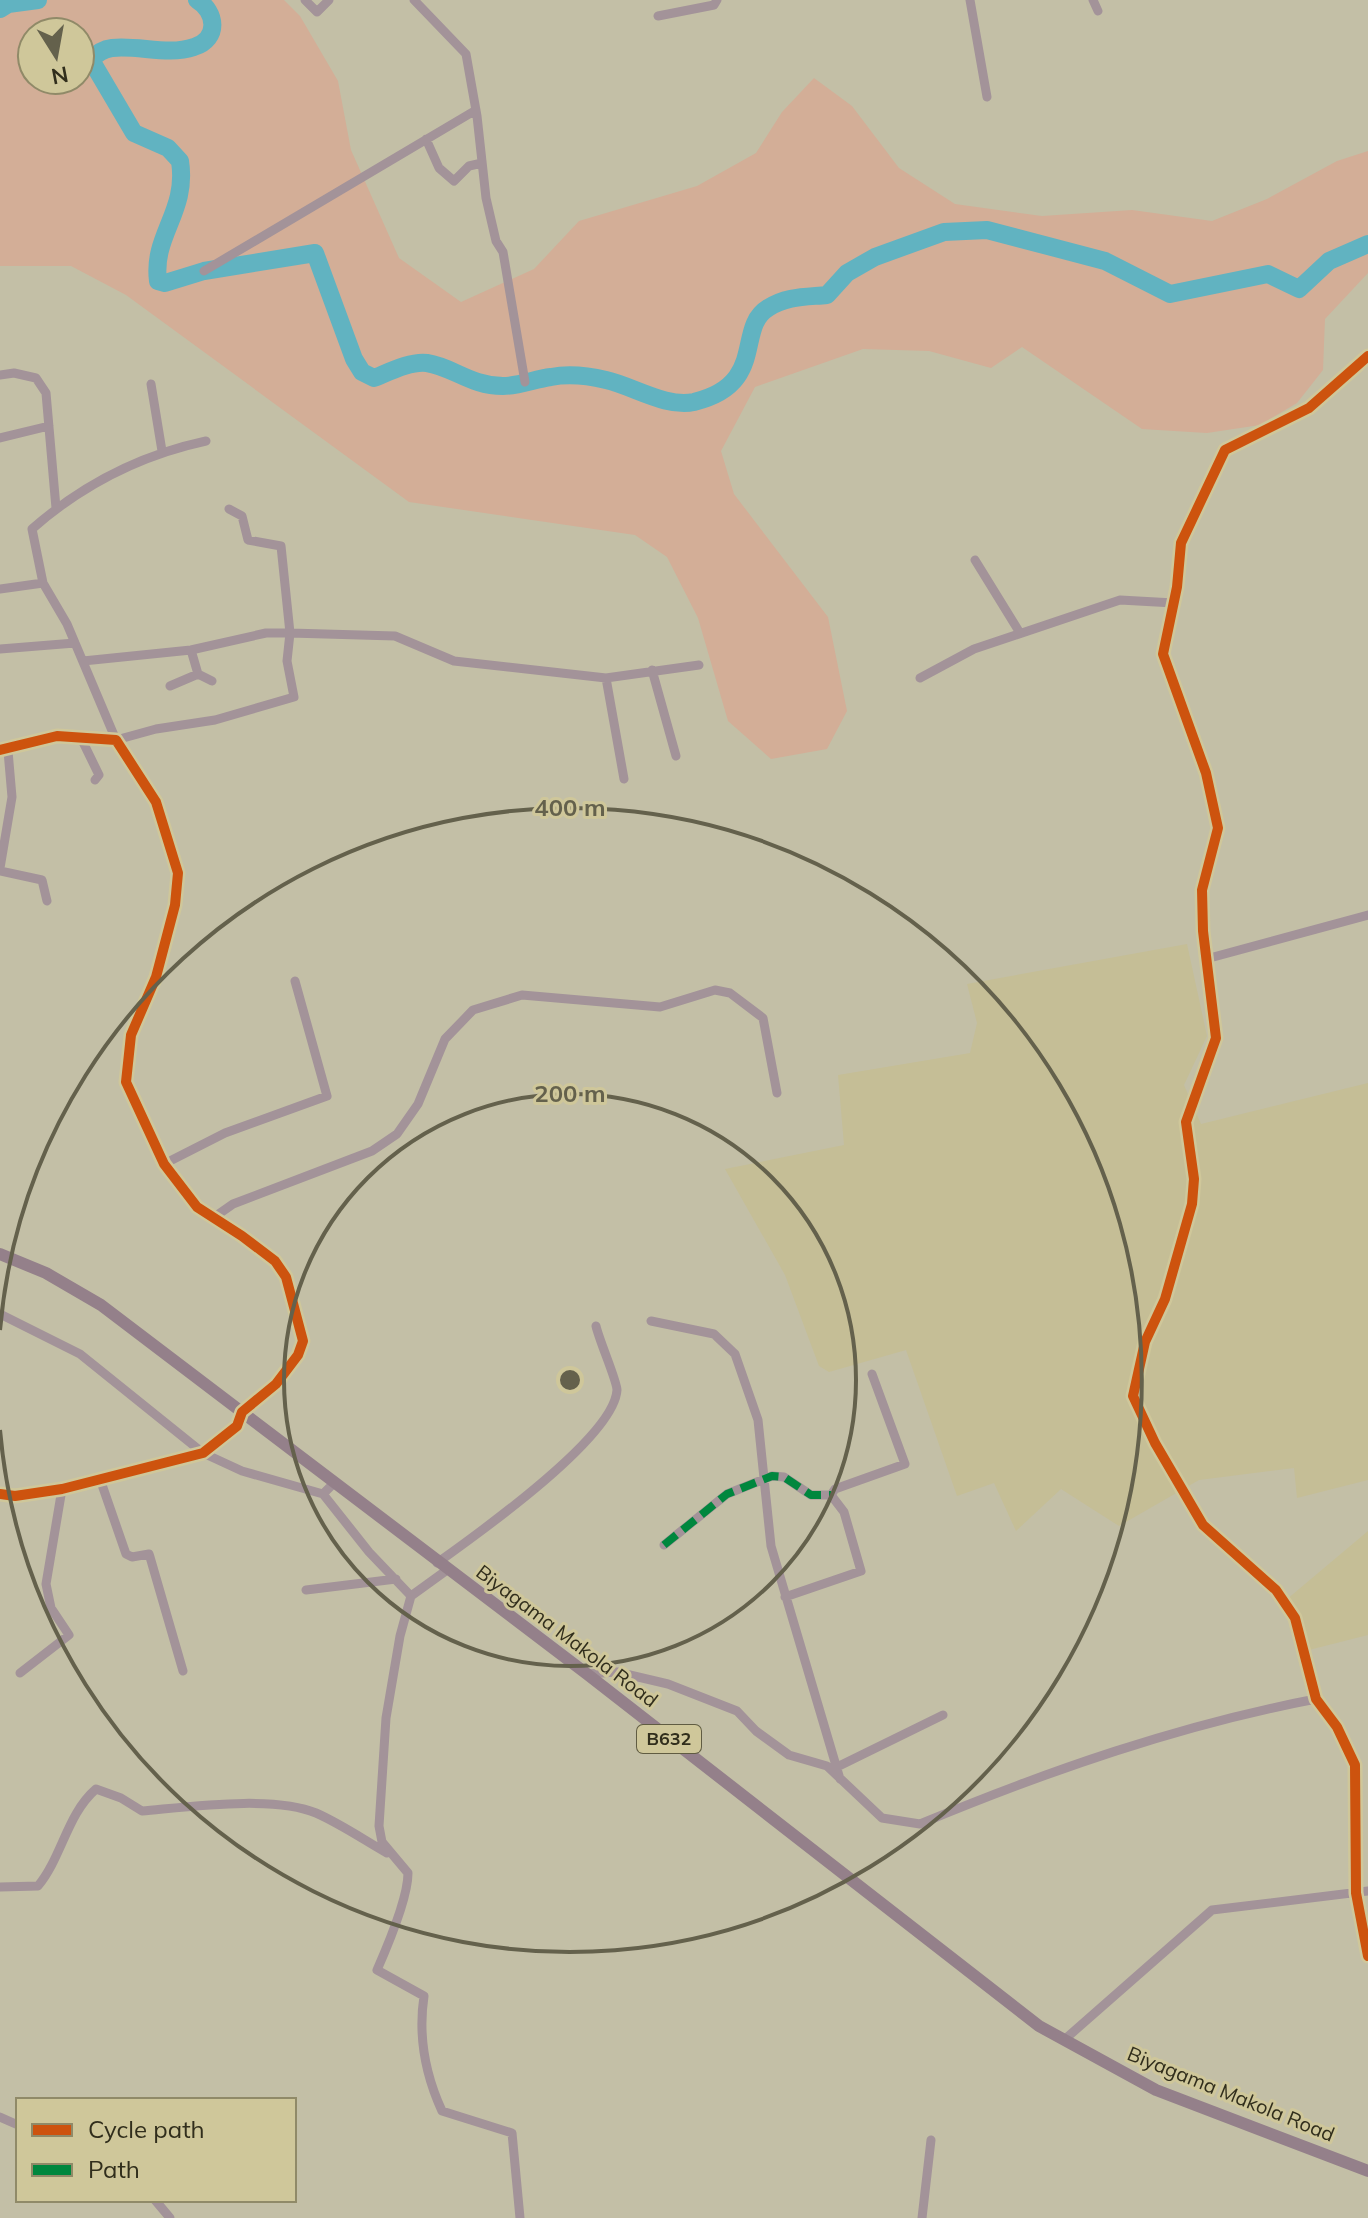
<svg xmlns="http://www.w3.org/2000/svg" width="1368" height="2218" font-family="Mulish,sans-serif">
  <rect width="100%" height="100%" fill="#c3bfa6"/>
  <path fill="#c5be96" d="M1187,944L1207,1036L1184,1085L1201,1124L1368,1083V1480L1297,1498L1294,1468L1199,1480L1119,1526L1061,1489L1016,1531L994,1483L957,1496L906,1350L829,1372L819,1366L785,1275L725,1169L844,1145L838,1075L970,1053L977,1023L967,984Z
    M1368,1531V1635L1305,1651L1286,1600Z"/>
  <path fill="#d3ae97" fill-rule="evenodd" d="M0,0H284L300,16L338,81L351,150L399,258L461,302L534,269L579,221L697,186L756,153L782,112L814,78L852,106L899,168L955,204L1042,216L1132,210L1212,221L1267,199L1337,161L1368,151V273L1325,319L1323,370L1297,403L1260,425L1207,433L1142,429L1022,347L991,368L929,351L863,349L755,387L721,451L734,494L828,617L847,711L827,749L771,759L728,721L698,618L667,557L635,535L409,502L126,295L71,266H0ZM32,32H80V80H32Z"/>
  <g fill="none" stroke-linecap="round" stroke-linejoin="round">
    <path stroke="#61b3c1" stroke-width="18" d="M197,0C216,11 220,39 194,47C168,56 139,45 112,48C103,49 97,53 91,60L134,133L168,148L180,161C188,212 152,235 158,281L165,283L204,271L315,253L354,359L362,372L374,378C389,372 410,361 427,363C453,367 471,386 503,386C519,386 535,379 551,377C567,374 589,376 606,380C633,386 666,408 694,402C768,384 735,328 768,308C786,296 806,297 827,295L847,273L875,257L944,232L987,230L1105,261L1170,294L1268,274L1299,289L1329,261L1368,244
      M0,9L8,4L38,0"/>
    <path stroke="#a39399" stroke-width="9" d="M305,0L317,12L329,0
      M414,0L466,54L477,116L486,198L496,241L503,252L525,382
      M970,0L987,97
      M1093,0L1098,11
      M658,16L714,5L717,0
      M426,139L439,168L454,181L469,166L482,163
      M204,271L476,110
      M1368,356L1309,408L1225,450L1181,543L1177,587L1163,654L1206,773L1218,828L1202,890L1203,931L1216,1038L1186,1122L1194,1179L1192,1204L1165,1299L1145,1342L1133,1396L1155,1443L1203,1525L1276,1590L1295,1618L1316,1699L1337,1727L1355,1765L1356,1893L1368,1956
      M0,375L14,373L36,378L46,393L56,508
      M151,384L162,451
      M0,438L49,426
      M206,441C141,455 82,485 32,529L43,583L67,624L116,740L156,729L215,720L294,697L287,661L290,633L395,636L454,661L606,678L699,665
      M975,560L1020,633
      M0,589L43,583
      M0,649L75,643
      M191,650L198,674L212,681
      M83,661L191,650L266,633H290L281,546L248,540L242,516L229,509
      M652,670L676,756
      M606,678L624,779
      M920,678L974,649L1120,600L1174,603
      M170,686L198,674
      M81,738L99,775L95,780
      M0,750L57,736L116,740L156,802L178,873L175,905L156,977L131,1035L126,1082L164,1164L197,1207L242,1236L275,1261L286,1277L303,1341L298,1355L276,1384L242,1412L237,1426L203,1453L62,1489L15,1496L0,1494
      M0,868L12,797L8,751
      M0,871L42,880L47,901
      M1206,959L1368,915
      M164,1164L225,1133L327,1096L295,981
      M213,1218L233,1204L372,1151L397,1134L418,1104L445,1039L473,1010L522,995L660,1007L715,990L730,993L763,1018L777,1093
      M0,1314L80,1354L203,1453L242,1471L323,1494
      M651,1321L714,1334L735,1354L758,1420L771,1546L840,1779
      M100,1479L126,1554L132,1557L149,1554L150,1557L183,1671
      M334,1483L323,1494L369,1552L411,1596
      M664,1545L727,1494L772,1476L784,1477L811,1495H831
      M437,1563C476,1535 614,1438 617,1390C617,1381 599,1340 596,1326
      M447,1570L411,1596L400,1636L386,1718L379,1826L382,1842L408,1873C408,1898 388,1945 377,1970L424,1996C418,2036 425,2074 442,2111L512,2133L520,2218
      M306,1590L396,1579
      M785,1597L861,1571L844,1512L831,1495L835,1489L905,1464L872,1374
      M20,1673L69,1635L51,1608L46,1584L62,1489
      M587,1674L617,1672L668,1684L737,1711L756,1731L789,1755L827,1766L882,1818L920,1824C1048,1771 1179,1725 1316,1699
      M837,1767L943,1715
      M0,1887L38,1886C62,1857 67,1814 96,1789L121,1798L142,1811C188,1807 274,1795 316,1813C341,1824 364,1840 387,1853
      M1064,2040L1212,1910L1368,1891
      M0,2117L18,2125
      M155,2200L170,2218
      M922,2218L931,2140"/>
    <path stroke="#94808a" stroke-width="12" d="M0,1254L46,1273L101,1305L587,1674L1039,2026L1156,2090L1368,2171"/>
    <path stroke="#00873e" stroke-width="8" stroke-dasharray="16 8" stroke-linecap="butt" d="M664,1545L727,1494L772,1476L784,1477L811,1495H831"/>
    <g stroke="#cfc79a" stroke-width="15">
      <path id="cycleway" d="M1368,356L1309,408L1225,450L1181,543L1177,587L1163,654L1206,773L1218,828L1202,890L1203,931L1216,1038L1186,1122L1194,1179L1192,1204L1165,1299L1145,1342L1133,1396L1155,1443L1203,1525L1276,1590L1295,1618L1316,1699L1337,1727L1355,1765L1356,1893L1368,1956
        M0,750L57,736L116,740L156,802L178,873L175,905L156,977L131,1035L126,1082L164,1164L197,1207L242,1236L275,1261L286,1277L303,1341L298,1355L276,1384L242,1412L237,1426L203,1453L62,1489L15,1496L0,1494"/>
    </g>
    <use href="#cycleway" stroke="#cd530e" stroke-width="10"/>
  </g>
  <g fill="none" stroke="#64614c" stroke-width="4">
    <circle cx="570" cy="1380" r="286"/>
    <path d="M0 1330A572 572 0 1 1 0 1430"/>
  </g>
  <g text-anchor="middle" stroke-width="6" stroke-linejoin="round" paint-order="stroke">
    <rect fill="#cfc79a" stroke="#605c42" stroke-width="2" x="637" y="1725" width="64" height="28" rx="6"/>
    <g font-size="18" font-weight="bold" fill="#312e1c">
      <text x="669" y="1745">B632</text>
    </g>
    <g font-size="20" fill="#312e1c" stroke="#cfc79a">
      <text transform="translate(567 1636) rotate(37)" y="7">Biyagama Makola Road</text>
      <text transform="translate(1231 2094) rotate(22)" y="7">Biyagama Makola Road</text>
    </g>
  </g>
  <circle cx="570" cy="1380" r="12" fill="#64614c" stroke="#cfc79a" stroke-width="4"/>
  <g font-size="24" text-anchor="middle" font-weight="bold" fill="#64614c" stroke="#cfc79a" stroke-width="6" stroke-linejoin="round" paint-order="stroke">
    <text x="570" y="816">400 m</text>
    <text x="570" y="1102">200 m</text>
  </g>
  <rect x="16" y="2098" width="280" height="104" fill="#cfc79a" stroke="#908a68" stroke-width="2"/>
  <rect x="32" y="2124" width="40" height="12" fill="#cd530e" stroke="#908a68" stroke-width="2"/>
  <text x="88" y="2138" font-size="24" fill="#312e1c">Cycle path</text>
  <rect x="32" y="2164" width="40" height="12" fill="#00873e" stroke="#908a68" stroke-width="2"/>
  <text x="88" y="2178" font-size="24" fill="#312e1c">Path</text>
  <g transform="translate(56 56) rotate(169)"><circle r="38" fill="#cfc79a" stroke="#908a68" stroke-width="2"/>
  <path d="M0-6L14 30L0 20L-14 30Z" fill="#64614c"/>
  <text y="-12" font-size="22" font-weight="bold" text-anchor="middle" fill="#312e1c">N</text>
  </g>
</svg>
